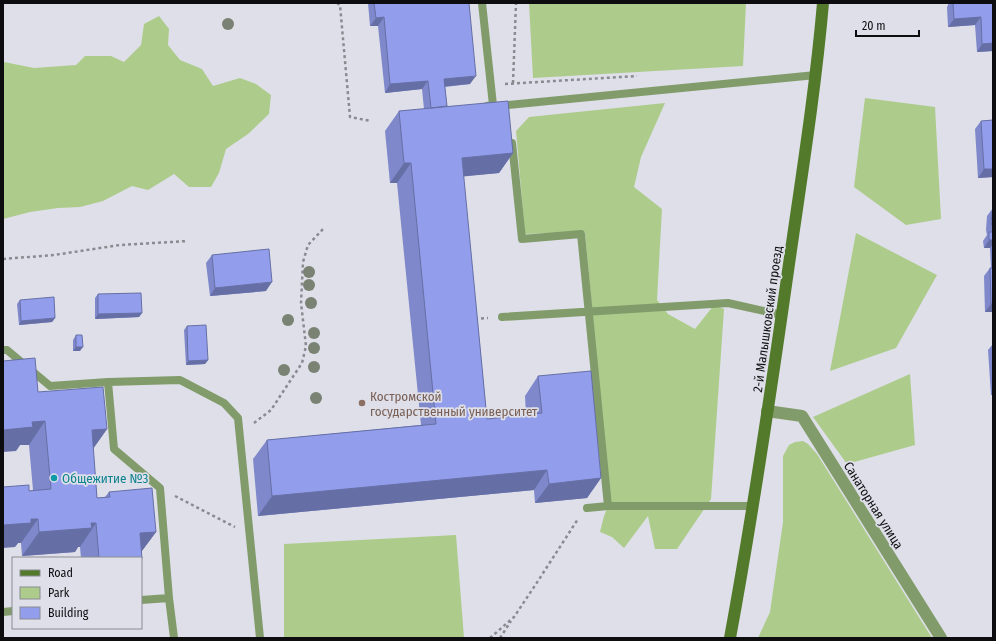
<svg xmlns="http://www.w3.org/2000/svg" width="996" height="641" font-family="'Fira Sans Condensed',sans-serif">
  <rect width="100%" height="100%" fill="#dedfe8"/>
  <path fill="#adcc8b" d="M529,3H746L743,66L533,78Z
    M159,16L169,29L168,45L180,60L202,69L213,86L240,78L256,84L271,95L269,114L248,134L226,149L219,173L211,187H189L174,174L148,190L132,186L103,201L80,207L58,208L30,212L3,219V59L4,62L34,68L76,65L85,56H111L124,62L141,45L144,24Z
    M865,98L935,107L941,219L906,225L854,187Z
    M665,103L641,157L634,187L662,209L657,300L668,314L695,329L714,305L724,309L711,499L677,549H655L648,516L624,548L612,537L600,532L604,516L610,502L585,232L525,234L516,131L529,117Z
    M856,233L937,275L896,348L830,371Z
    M910,374L915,445L847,464L813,417Z
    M803,441L808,444L817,454L932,638H758L770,612L783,522V456L789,445L795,442Z
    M456,535L464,638H284V544Z"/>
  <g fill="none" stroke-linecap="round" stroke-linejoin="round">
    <path stroke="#8a8a91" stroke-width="2.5" stroke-dasharray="3 3" stroke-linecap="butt" d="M337,3L340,5L350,117L371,121
      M513,83L516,3
      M505,84L637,76
      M3,259L54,255L120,245L188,241
      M475,319L488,318
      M254,423L271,410L302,363L306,346L301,303L303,262L308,245L324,228
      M175,496L235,527
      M490,638L514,617L536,584L578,519
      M500,638L511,621"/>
    <path stroke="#819c6a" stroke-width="8" d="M482,3L493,105L487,106
      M508,105L816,75
      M512,143L522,239L581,234L608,506L587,508
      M502,317L728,303L782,315
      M3,350H7L50,386L108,382L114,449L160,488L169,598L174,638
      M108,382L180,380L224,403L238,418L260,638
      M608,506H752
      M141,600L169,598
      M3,612L13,611"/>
    <path stroke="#819c6a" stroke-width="12" d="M767,411L802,416L941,638"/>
    <path stroke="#537a2a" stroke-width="12" d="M730,638C752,519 770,398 787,278C800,186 815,95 823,3"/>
  </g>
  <g fill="#798273">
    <circle cx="228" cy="24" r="6"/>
    <circle cx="309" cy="272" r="6"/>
    <circle cx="309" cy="285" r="6"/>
    <circle cx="311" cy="303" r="6"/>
    <circle cx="288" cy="320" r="6"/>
    <circle cx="314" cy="333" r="6"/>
    <circle cx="314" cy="348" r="6"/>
    <circle cx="314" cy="367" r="6"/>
    <circle cx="284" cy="370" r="6"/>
    <circle cx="316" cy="398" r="6"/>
  </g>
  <path fill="#7e88cb" d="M368,3H469L470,84L445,87L447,106L513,153L499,173L463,176L487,419L526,415L525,396L538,376L601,478L587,498L535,503L534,490L258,516L253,459L267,440L421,425L397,183H390L385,131L399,111L424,109L422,89L385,93L378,26H370Z
    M949,3H993V51L977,52L975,25L948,27L947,7Z
    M981,121L993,177L978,178L975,129Z
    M993,208V312H985L984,276L990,268H991L990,248H984L983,241L987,235L986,230L987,216Z
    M212,255L266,291L210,296L206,263Z
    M98,294L142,313L139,317L95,319V298Z
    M20,300L55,318L52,322L19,325L17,304Z
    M187,326L208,360L205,364L186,365L184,330Z
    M76,335L80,351H73V340Z
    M993,344V395H991L988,350Z
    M38,392L107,429L93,449L97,498L105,497L109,492L156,532L141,552V558H81L80,547H78L75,552L22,556L21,543H18L15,547L29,491L33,490L29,445H20L16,451Z"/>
  <path fill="#666fa5" d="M384,17L378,26H370L376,18Z
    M981,17L975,25L948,27L954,19Z
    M993,43V51L977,52L982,44Z
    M476,76L470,84L438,87L444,79Z
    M428,81L422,89L385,93L390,84Z
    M513,153L499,173L448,178L462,158Z
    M404,163H411L397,183H390Z
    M984,169H993V177L978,178Z
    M989,240H993V244L990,248H984Z
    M272,282L266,291L210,296L215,288Z
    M991,304H993V312H985Z
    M142,313L139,317L95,319L98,314Z
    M55,318L52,322L19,325L21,321Z
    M76,347H83L80,351H73Z
    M208,360L205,364L186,365L188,361Z
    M45,421L29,445H20L16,451L3,452V430L32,422Z
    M107,429L90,453L92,430Z
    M547,470L534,490L258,516L272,496Z
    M601,478L587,498L535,503L549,484Z
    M31,519H38L21,543H18L15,547L3,548V525Z
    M91,523H96L80,547H78L75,552L22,556L39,532Z
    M156,532L139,555L140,533Z"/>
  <path fill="#929eec" stroke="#666fa5" d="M374,3H469L476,76L444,79L447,106L431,108L428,81L390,84L384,17L376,18Z
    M953,3H993V43L982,44L981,17L954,19Z
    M508,101L513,153L462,158L487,419L542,413L538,376L591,371L601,478L549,484L547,470L272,496L267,440L436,424L411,163H404L399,111Z
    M993,120V169H984L981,121Z
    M993,208V228L991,222Z
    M989,232H993V240H989Z
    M269,249L272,282L215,288L212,255Z
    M990,268H993V304H991Z
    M141,293L142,313L98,314V294Z
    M54,297L55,318L21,321L20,300Z
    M206,325L208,360L188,361L187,326Z
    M76,335H82L83,347H76Z
    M35,358L38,392L103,387L107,429L92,430L97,498L110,497L109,492L152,488L156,532L140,533L142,559H141V558H99L96,523H91L92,528L39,532L38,519H31V523L3,525V487L29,485V491L51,489L45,421L32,422L33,427L3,430V361Z"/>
  <circle fill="#8d6e63" stroke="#dedfe8" stroke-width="1.5" cx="362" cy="403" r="4"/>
  <circle fill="#0f9aa8" stroke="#dedfe8" stroke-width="1.5" cx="54" cy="478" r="4"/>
  <g text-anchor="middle" stroke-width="3.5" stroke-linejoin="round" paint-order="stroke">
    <g font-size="13" fill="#0d0d10" stroke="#dedfe8">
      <text transform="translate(767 319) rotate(-82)" y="5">2-й Малышковский проезд</text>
      <text transform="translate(874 505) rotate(58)" y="5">Санаторная улица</text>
    </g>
    <g font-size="13" fill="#785e54" stroke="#dedfe8" text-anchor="start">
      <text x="370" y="401">Костромской<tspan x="370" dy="15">государственный университет</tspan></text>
    </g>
    <g font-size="13" fill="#0d838f" stroke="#dedfe8" text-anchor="start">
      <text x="62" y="483">Общежитие №3</text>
    </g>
  </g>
  <rect width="996" height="641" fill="none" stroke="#0d0d10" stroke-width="8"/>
  <rect x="12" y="557" width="130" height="72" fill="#dedfe8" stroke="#8a8b92"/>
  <rect x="20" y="570" width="20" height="6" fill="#537a2a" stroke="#8a8b92"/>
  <text x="48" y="577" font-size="12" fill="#0d0d10">Road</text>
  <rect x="20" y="587" width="20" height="12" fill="#adcc8b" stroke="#8a8b92"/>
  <text x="48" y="597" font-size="12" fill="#0d0d10">Park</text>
  <rect x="20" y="607" width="20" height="12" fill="#929eec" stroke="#8a8b92"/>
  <text x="48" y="617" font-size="12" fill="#0d0d10">Building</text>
  <path d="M856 30v6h63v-6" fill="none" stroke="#0d0d10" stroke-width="2"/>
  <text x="862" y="30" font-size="12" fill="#0d0d10" stroke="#dedfe8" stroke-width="3" paint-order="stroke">20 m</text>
</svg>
